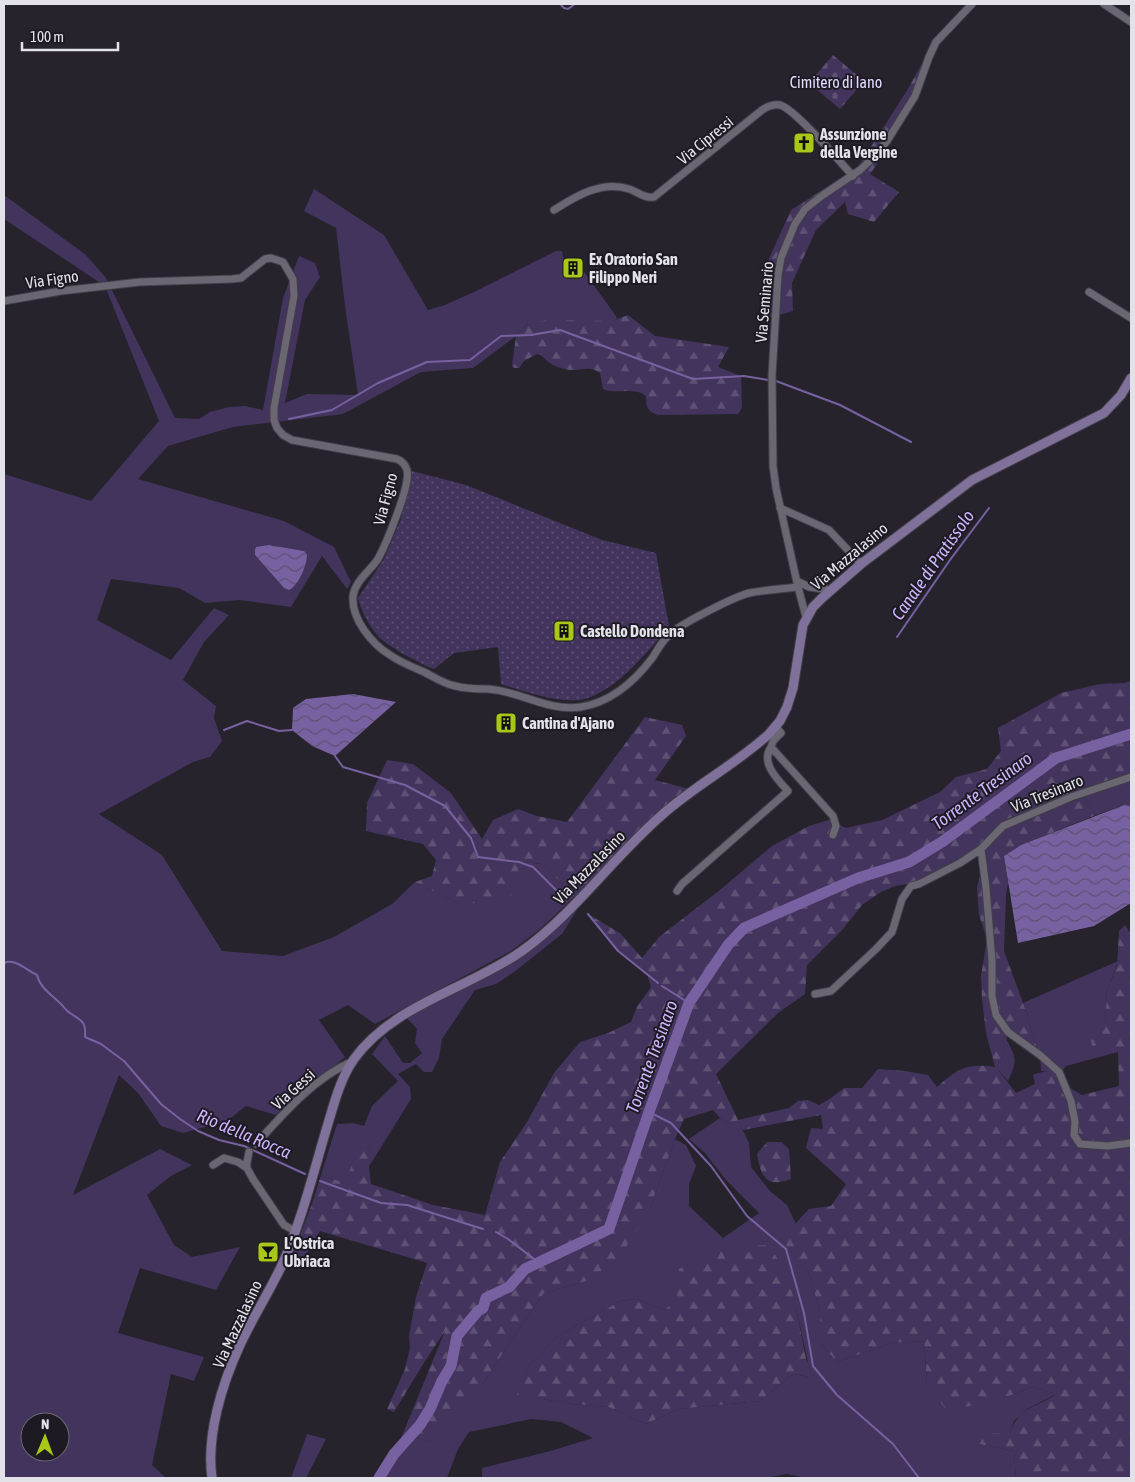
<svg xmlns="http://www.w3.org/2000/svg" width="1135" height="1482" font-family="'Asap Condensed',sans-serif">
  <defs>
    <pattern id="forest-firs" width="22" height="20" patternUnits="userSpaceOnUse" patternTransform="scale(1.25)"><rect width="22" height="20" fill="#43345d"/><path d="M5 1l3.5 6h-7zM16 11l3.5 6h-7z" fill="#5e5174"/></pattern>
    <pattern id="cemetery-stones" width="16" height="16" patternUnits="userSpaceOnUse" patternTransform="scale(1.25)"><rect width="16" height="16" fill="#43345d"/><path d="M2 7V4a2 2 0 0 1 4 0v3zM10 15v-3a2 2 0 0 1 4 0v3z" fill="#5e5174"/></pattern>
    <pattern id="garden-dots" width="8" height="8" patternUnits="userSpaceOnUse" patternTransform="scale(1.25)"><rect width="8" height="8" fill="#43345d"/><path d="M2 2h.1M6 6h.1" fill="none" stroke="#5e5174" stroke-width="1.8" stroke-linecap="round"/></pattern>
    <pattern id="water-waves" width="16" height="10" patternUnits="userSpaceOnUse" patternTransform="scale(1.25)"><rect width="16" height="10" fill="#7861a0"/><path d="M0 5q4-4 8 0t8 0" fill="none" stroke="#5e5273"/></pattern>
  </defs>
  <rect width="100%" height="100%" fill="#26232d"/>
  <path fill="#43345d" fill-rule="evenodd" d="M314,189L384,235L428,310L445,305L476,291L556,251H562L565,267L572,275L582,269L616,316L617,319L612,321L528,324L516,336L473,368L421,372L343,414L233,427L168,446L138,479L284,521L334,547L351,582L347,589L322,556L291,607L240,600L205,603L179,588L111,579L97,620L171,660L214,608L229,615L204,642L183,680L216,706L214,718L222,741L210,757L193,762L99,814L162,855L222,951L283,956L334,937L392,904L415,882L459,904L519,862L543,864L574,897L540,929L511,951L375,1024L348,1005L319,1020L345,1057L276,1115L246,1106L227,1121L183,1133L161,1126L138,1093L119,1075L73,1195L160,1149L192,1165L171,1176L147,1195L174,1245L192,1257L240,1247L216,1290L140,1268L118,1333L204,1357L194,1381L171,1374L152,1465L166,1478H4V474L91,501L159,421L105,286L4,219V195L86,255L106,278L175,418L199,419L210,412L229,407L245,406L263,410L283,298L299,256L315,263L320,277L305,300L285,403L307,394L358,395L345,306L336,228L304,211ZM269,545L304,551L307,554L284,588L255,555V550ZM30,1422H60V1452H30Z
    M1131,781V806L1123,805L1096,815L1084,797Z
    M580,905L562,934L514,972L496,984L475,990L442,1039L439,1058L432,1072H424L416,1064L398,1074L410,1087L411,1099L375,1157L367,1147L345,1183L321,1175L337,1124L353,1123L364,1126L372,1106L398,1081L372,1054L385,1036L403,1063H410L422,1053L415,1043L417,1029L406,1017L490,974Z
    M1118,961L1107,992L1105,1025L1118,1052L1066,1066L1063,1070L1051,1072L1041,1071L1040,1055L1033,1038L1027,1014L1023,1003Z
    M1006,1039C1017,1058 1017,1062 1008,1081L996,1067L1002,1058Z
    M720,1118L731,1124L738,1120L749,1143L751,1167L770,1191L787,1205L796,1224L780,1237L809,1273L820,1312V1343L837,1362L892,1343L924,1341L927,1384L1004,1398L1032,1387L1056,1394L1027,1409L1014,1421L1010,1433L979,1444L1014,1451L1016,1478H807L787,1474L764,1478H482V1468L547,1452L593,1438L561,1422L531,1419L469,1432L458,1449L447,1478H379L394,1454L404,1431L428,1442L484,1382L516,1333L544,1293L587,1281L650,1208L675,1139L686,1145L696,1166L689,1184V1206L723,1238L759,1213L726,1180L705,1153L689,1139ZM637,1299L664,1310L677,1299L796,1307L811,1377L793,1374L760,1401L679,1409L646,1424L608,1407L573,1404L518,1395L526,1369L557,1337L620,1301Z
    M307,1434L326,1439L306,1478H291Z"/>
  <path fill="url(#forest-firs)" d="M932,45C915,89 899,136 870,174L899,192L874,222L848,214L845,202L816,230L792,283L793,311L765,319L762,274L791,210L858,167L908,89Z
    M628,315L655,336L729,347L718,367L741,376L742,408L738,414L658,415C647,411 646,407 646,396C634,386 617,395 603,389L600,373C589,365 581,371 569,370C564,369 553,366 550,363C545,360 543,355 537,354L524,361L519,368H514L512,366L516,336L528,324L548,320L612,321Z
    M1131,681V774L1108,781L1007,819L997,827L976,849L914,883L895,886L881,892L862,905L843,929L807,965L805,994L778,1013L716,1074L738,1120L789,1108L798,1101L808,1100L819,1105L831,1098L844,1088H862L878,1069L905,1071L928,1075L937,1087C958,1068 967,1063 995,1067L986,1033L982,999L981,976L987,939L979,915L977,888L985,851L1000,833L1014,824L1084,797L1096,815L1021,845L1004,856L1008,883L1006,895L1004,951L1027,1014L1033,1038L1040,1055L1008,1032L1002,1058L996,1067L1016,1093L1035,1084L1033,1075C1043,1070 1052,1072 1063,1070L1070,1088L1082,1095L1119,1086L1118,1052L1112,1042L1092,1046L1090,1033L1105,1024L1107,992L1117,965L1119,931L1125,925L1131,934V1478H1016L1014,1451L979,1444L978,1434L1010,1433C1020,1405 1035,1409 1056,1394L1032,1387L1004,1398L947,1411L927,1384L924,1341L892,1343L837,1362L820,1343V1312L809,1273L779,1237L795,1224L809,1209L831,1206L846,1184L806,1148L811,1128L823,1129L821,1115L743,1130L738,1120L731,1124L720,1118L713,1110L684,1119L675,1139L650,1208L618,1260L587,1281L544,1293L516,1333L484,1382L452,1422L428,1442L404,1431L445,1331L425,1361L394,1412L387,1409L405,1369L410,1348L409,1336L416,1297L427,1263L320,1231L302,1261L293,1254L312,1204L321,1175L345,1183L356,1155L367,1147L375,1157L369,1166L371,1184L433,1205L485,1215L500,1162L527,1122L554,1073L580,1042L608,1033L631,1022L637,1007L651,987L647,974L618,951L588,914L620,933L642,958L659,937L720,890L772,846L809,826L829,820L846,828L882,820L940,792L956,777L987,769L1001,751L998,728L1061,693L1100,684L1124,683Z
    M645,717L682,725L686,736L655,780L689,789L645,824L574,897L543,864L520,862L510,901L459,904L415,882L432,876L436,860L423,844L366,831L367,803L387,760L413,764L451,793L482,839L493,820L518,809L537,816L567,822Z
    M767,1142H781L789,1149L791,1179C766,1188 761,1177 757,1154Z
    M769,1245L787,1274L796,1307L806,1359L814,1376L811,1377L793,1374L760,1401L679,1409L646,1424L608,1407L573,1404L517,1395L526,1369L557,1337L620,1301L637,1299L664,1310L677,1299L679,1269L721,1248Z"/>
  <path fill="url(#cemetery-stones)" d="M833,55L864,81L840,109L809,83Z"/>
  <path fill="url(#garden-dots)" d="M412,471L466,485L602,540L656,553L669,626C649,651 619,687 588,698C566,706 523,691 501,684L498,647L454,653L434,669C422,665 385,645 377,635C368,624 362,612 358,598L384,559L401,519Z"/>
  <path fill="url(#water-waves)" d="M269,545L304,551L307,554C307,565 299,585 289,590L284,588L255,555V550L256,547Z
    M353,694L396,702L335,756L312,746L292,730L293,708L306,699Z
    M1124,805L1131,806V903L1094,926L1018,943L1004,856L1021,845Z"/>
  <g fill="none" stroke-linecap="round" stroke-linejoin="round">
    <path stroke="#7861a0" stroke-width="2" d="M560,4L564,8L568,9L575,4
      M776,381L840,405L911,442
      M289,419L332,410L378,383L427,362L470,360L501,336L531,335L560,330L693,379L744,376L768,380
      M897,637L950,560L989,508
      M224,730L247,721L279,731L292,730
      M335,756L343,767L405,785L445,806L471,838L478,857L519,862L533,867L566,900
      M588,914L618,951L658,983
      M4,963C15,958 26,970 37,975C40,988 52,995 62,1005C64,1007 66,1011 70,1013C82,1021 86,1021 85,1037L101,1044L124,1061L161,1104L180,1119L198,1131L219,1140L244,1146L305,1174
      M662,986L689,1003
      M649,1112L671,1123L711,1166L747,1216L786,1249L804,1313L813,1366L837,1395L893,1444L919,1478
      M320,1181L381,1203L407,1205L483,1229
      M496,1232L508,1239L538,1262"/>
    <path stroke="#7861a0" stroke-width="11" d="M379,1478L394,1454L420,1425L430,1409L442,1381L451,1366L457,1336L478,1311L483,1308L486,1298L509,1287L525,1269L609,1229L649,1112L689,1003L728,945L744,928L858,878L909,862L942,842L1056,758L1131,734"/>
    <g stroke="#423f48" stroke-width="9">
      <path id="minor" d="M1104,4L1131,22
        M554,210C576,196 602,180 629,189C638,192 645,199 654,197L762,110C768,106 773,104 780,105C795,109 840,162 853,176
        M1089,292L1131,318
        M4,301L61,291L140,282L232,279L241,278L265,259L271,258L283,262L293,279L294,296L274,408V420L277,428L283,435L292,440L397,459C402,461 405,464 407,470C411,485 386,544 378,559C370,571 355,581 353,596C351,619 372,644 390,655C400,662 412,667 424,672C434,677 444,684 455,686C466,689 477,689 488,689C520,691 548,712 581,707C612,702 635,681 653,657C658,649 662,641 669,635C680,624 734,597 749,593C765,590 782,589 798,587
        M780,508L829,530L861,564
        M797,581L809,587L830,590
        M806,617L798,587L776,488L773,466L772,375L778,276L781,258L795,224L805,209L823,195L860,170L874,157L887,141L915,96L929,57L936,42L972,4
        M776,727L781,733L773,741L771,747L833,816L836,826L833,835
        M981,849L986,888L992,961V996L996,1015L1008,1032L1040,1055L1059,1072L1071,1101L1075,1122L1074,1135L1080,1144L1108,1146L1130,1143
        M677,891L682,884L788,791C778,780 760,763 771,747
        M815,994L831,991L876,949L892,932L902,899L911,886L919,884L960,863L981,849L1003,826L1071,797L1131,777
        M256,1144C284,1113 314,1078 353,1061
        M213,1165L224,1158L238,1162L247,1168L253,1179L284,1225L295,1231
        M247,1168V1162L249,1152"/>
    </g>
    <g stroke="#423f48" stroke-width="11">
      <path id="major" d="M212,1478C206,1436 222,1384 240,1345C252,1319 268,1294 281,1267C301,1223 313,1174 327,1127C334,1104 340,1079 354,1059C394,1004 468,989 522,951C575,913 613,857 663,814C696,785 736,764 769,734L780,721L787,707L793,688L803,625L813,607L822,598L861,564L972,480L1104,413L1121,395L1131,378"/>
    </g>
    <use href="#minor" stroke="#6a6672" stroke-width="7"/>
    <use href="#major" stroke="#80719b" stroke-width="9"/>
  </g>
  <defs>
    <g id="church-square" transform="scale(1.125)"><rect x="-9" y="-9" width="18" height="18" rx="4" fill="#a9c719" stroke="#1d1a23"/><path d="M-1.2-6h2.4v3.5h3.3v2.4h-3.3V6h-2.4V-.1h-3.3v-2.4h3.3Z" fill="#111"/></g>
    <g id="building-square" transform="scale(1.125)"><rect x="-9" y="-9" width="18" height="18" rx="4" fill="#a9c719" stroke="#1d1a23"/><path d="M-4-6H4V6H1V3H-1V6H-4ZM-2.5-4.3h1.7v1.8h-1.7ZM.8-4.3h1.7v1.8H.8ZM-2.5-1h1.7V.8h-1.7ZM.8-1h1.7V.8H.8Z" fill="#111"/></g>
    <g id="bar-square" transform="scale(1.125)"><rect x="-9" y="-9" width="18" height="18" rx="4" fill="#a9c719" stroke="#1d1a23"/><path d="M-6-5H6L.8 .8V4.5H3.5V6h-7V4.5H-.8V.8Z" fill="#111"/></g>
  </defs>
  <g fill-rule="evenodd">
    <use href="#church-square" x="804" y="143"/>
    <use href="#building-square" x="573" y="268"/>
    <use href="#building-square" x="564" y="631"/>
    <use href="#building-square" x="506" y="723"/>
    <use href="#bar-square" x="268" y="1252"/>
  </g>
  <g text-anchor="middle" stroke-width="4" stroke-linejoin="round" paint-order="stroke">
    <g font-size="16" fill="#e4d8fd" stroke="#1d1a23">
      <text x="836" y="88">Cimitero di Iano</text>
    </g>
    <g font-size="16" font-weight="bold" fill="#e4e2e9" stroke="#1d1a23" text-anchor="start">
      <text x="820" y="140">Assunzione<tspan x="820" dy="18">della Vergine</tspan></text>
      <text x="589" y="265">Ex Oratorio San<tspan x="589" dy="18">Filippo Neri</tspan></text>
      <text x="580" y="637">Castello Dondena</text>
      <text x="522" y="729">Cantina d'Ajano</text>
      <text x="284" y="1249">L’Ostrica<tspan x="284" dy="18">Ubriaca</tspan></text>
    </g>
    <g font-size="16" fill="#e4e2e9" stroke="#1d1a23">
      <text transform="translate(705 140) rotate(-39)" y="6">Via Cipressi</text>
      <text transform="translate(52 279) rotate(-8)" y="6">Via Figno</text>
      <text transform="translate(764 302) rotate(-85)" y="6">Via Seminario</text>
      <text transform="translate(385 499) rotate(-75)" y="6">Via Figno</text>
      <text transform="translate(849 556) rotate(-40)" y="6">Via Mazzalasino</text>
      <text transform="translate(1047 793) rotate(-22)" y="6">Via Tresinaro</text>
      <text transform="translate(589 867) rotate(-46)" y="6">Via Mazzalasino</text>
      <text transform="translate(293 1089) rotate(-42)" y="6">Via Gessi</text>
      <text transform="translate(237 1324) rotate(-65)" y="6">Via Mazzalasino</text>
    </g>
    <g font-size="18" font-style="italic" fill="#cdb4fd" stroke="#1d1a23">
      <text transform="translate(933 565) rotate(-55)" y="6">Canale di Pratissolo</text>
      <text transform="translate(982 791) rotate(-36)" y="6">Torrente Tresinaro</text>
      <text transform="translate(652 1057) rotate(-70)" y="6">Torrente Tresinaro</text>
      <text transform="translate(244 1134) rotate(23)" y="6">Rio della Rocca</text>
    </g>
  </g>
  <rect width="1135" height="1482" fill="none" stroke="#e4e2e9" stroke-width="10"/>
  <g transform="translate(45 1437) rotate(1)"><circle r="24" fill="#1d1a23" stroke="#6d6a72"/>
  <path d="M0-4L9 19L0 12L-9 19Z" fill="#a9c719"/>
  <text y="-8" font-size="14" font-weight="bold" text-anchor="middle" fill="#e4e2e9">N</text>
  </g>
  <path d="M22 42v8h96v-8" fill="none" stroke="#e4e2e9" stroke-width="2.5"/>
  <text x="30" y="42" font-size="15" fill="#e4e2e9" stroke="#1d1a23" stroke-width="4" paint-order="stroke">100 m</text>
</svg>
